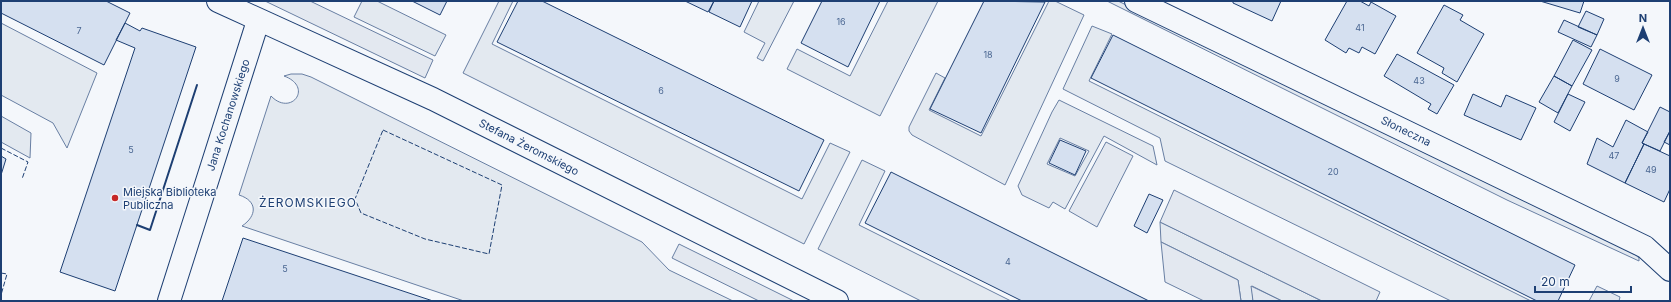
<svg xmlns="http://www.w3.org/2000/svg" width="1671" height="302" font-family="Inter,sans-serif">
  <rect width="100%" height="100%" fill="#f4f7fb"/>
  <path fill="#e3e9f0" stroke="#687fa3" fill-rule="evenodd" d="M362,1H377L446,35L435,56L354,17Z
    M499,1H513L492,44L802,199L830,143L850,152L804,244L463,73Z
    M759,1H794L763,61L757,58L765,43L744,32Z
    M888,1H938L880,116L787,69L797,49L850,76Z
    M1049,1H1055L1084,15L1005,185L912,135L909,131V127L936,73L945,78L929,110L981,136Z
    M1107,1H1118L1565,217L1630,250L1639,258V261L1507,200Z
    M1,23L97,73L67,148L53,123L1,95Z
    M1092,26L1112,34L1089,81L1531,301H1451L1165,161L1160,138L1063,89Z
    M291,74H302L311,77L642,242L669,270L733,301H464L242,226C257,216 258,201 239,195L271,96C291,117 314,87 284,76Z
    M1059,100L1153,146L1157,165L1104,136L1065,209L1053,202L1049,208L1022,195L1018,186L1052,112ZM1060,138L1089,151L1075,176L1047,164Z
    M1,116L31,133L30,158L1,142Z
    M862,160L885,171L859,225L1011,301H921L818,249Z
    M1160,222L1322,301H1282L1252,286L1253,301H1241L1238,280L1161,242Z"/>
  <path fill="#e3e8f0" stroke="#687fa3" d="M265,1H310L433,60L425,78Z
    M1106,142L1133,156L1097,227L1069,211Z
    M1174,190L1380,292L1376,301H1322L1160,222Z
    M1161,242L1238,280L1241,301H1204L1165,282Z
    M679,244L794,301H759L672,258Z
    M1251,286L1282,301H1253Z
    M1597,286L1620,297L1619,301H1589Z"/>
  <path fill="#d5e0f0" stroke="#1d3f73" d="M1,1H106L130,13L104,65L1,13Z
    M412,1H447L440,15Z
    M518,1H542L824,140L799,191L497,42Z
    M685,1H714L708,12Z
    M714,1H752L740,27L709,12Z
    M822,1H880L848,67L801,43Z
    M984,1L1045,2L981,133L930,109Z
    M1233,1H1281L1272,21L1233,3Z
    M1347,1H1360L1369,6L1371,2L1396,16L1375,54L1362,47L1359,53L1349,48L1346,53L1325,40Z
    M1540,1H1584L1580,13Z
    M1444,5L1463,15L1460,20L1484,34L1457,82L1442,73L1444,68L1417,53Z
    M1586,11L1604,19L1597,35L1578,27Z
    M1564,20L1597,35L1591,47L1558,32Z
    M125,23L140,31L142,28L196,47L115,291L60,272L135,48L116,40Z
    M1113,35L1575,265L1558,301H1537L1091,78Z
    M1573,40L1592,50L1572,86L1554,76Z
    M1600,49L1652,75L1634,110L1583,84Z
    M1397,54L1454,85L1437,114L1428,109L1431,104L1384,76Z
    M1554,76L1572,86L1558,113L1539,102Z
    M1473,94L1501,107L1506,95L1536,108L1521,140L1464,115Z
    M1568,94L1585,102L1570,131L1554,122Z
    M1660,107L1670,112V131L1660,151L1642,143Z
    M1626,120L1648,132L1642,143L1644,144L1625,183L1587,164L1597,138L1613,147Z
    M1670,131V145L1664,142Z
    M1060,140L1086,151L1075,175L1049,163Z
    M1644,144L1670,156V189L1664,202L1625,183Z
    M1,156L6,159L1,175Z
    M891,172L1149,301H1022L865,223Z
    M1149,194L1163,200L1147,233L1134,226Z
    M243,238L433,301H222Z"/>
  <g fill="none" stroke-linecap="round" stroke-linejoin="round">
    <g stroke="#1d3f73" stroke-width="24">
      <path id="street" d="M218,1L433,99L837,301
        M1136,1L1645,247L1670,270
        M169,301L258,21"/>
    </g>
    <use href="#street" stroke="#f4f7fb" stroke-width="22"/>
    <path stroke="#1d3f73" stroke-width="1" stroke-dasharray="5 2" stroke-linecap="butt" d="M383,130L502,185L489,254L425,239L361,213L355,199Z
      M1,148L28,162L22,179
      M1,273L7,274L1,295"/>
    <path stroke="#1d3f73" stroke-width="2" d="M137,225L150,230L197,85"/>
  </g>
  <circle fill="#c62828" stroke="#f4f7fb" stroke-width="1.5" cx="115" cy="198" r="4"/>
  <g text-anchor="middle" stroke-width="3" stroke-linejoin="round" paint-order="stroke">
    <g font-size="9" fill="#4b6792">
      <text x="841" y="25">16</text>
      <text x="1360" y="31">41</text>
      <text x="79" y="34">7</text>
      <text x="988" y="58">18</text>
      <text x="1617" y="82">9</text>
      <text x="1419" y="84">43</text>
      <text x="661" y="94">6</text>
      <text x="131" y="153">5</text>
      <text x="1614" y="159">47</text>
      <text x="1651" y="173">49</text>
      <text x="1333" y="175">20</text>
      <text x="1008" y="265">4</text>
      <text x="285" y="272">5</text>
    </g>
    <g font-size="11" fill="#1d3f73" stroke="#f4f7fb">
      <text transform="translate(228 115) rotate(-72)" y="4">Jana Kochanowskiego</text>
      <text transform="translate(1406 131) rotate(26)" y="4">Słoneczna</text>
      <text transform="translate(529 147) rotate(27)" y="4">Stefana Żeromskiego</text>
    </g>
    <g font-size="11" fill="#1d3f73" stroke="#f4f7fb" text-anchor="start">
      <text x="123" y="196">Miejska Biblioteka<tspan x="123" dy="13">Publiczna</tspan></text>
    </g>
    <g font-size="12" letter-spacing="1" fill="#1d3f73" stroke="#f4f7fb">
      <text x="308" y="207">ŻEROMSKIEGO</text>
    </g>
  </g>
  <rect width="1671" height="302" fill="none" stroke="#1d3f73" stroke-width="4"/>
  <g transform="translate(1643 28)" stroke="#f4f7fb" stroke-width="3" paint-order="stroke">
  <path d="M0-3L7 15L0 10L-7 15Z" fill="#1d3f73"/>
  <text y="-6" font-size="11" font-weight="bold" text-anchor="middle" fill="#1d3f73">N</text>
  </g>
  <path d="M1535 286v6h96v-6" fill="none" stroke="#1d3f73" stroke-width="2"/>
  <text x="1541" y="286" font-size="12" fill="#1d3f73" stroke="#f4f7fb" stroke-width="3" paint-order="stroke">20 m</text>
</svg>
